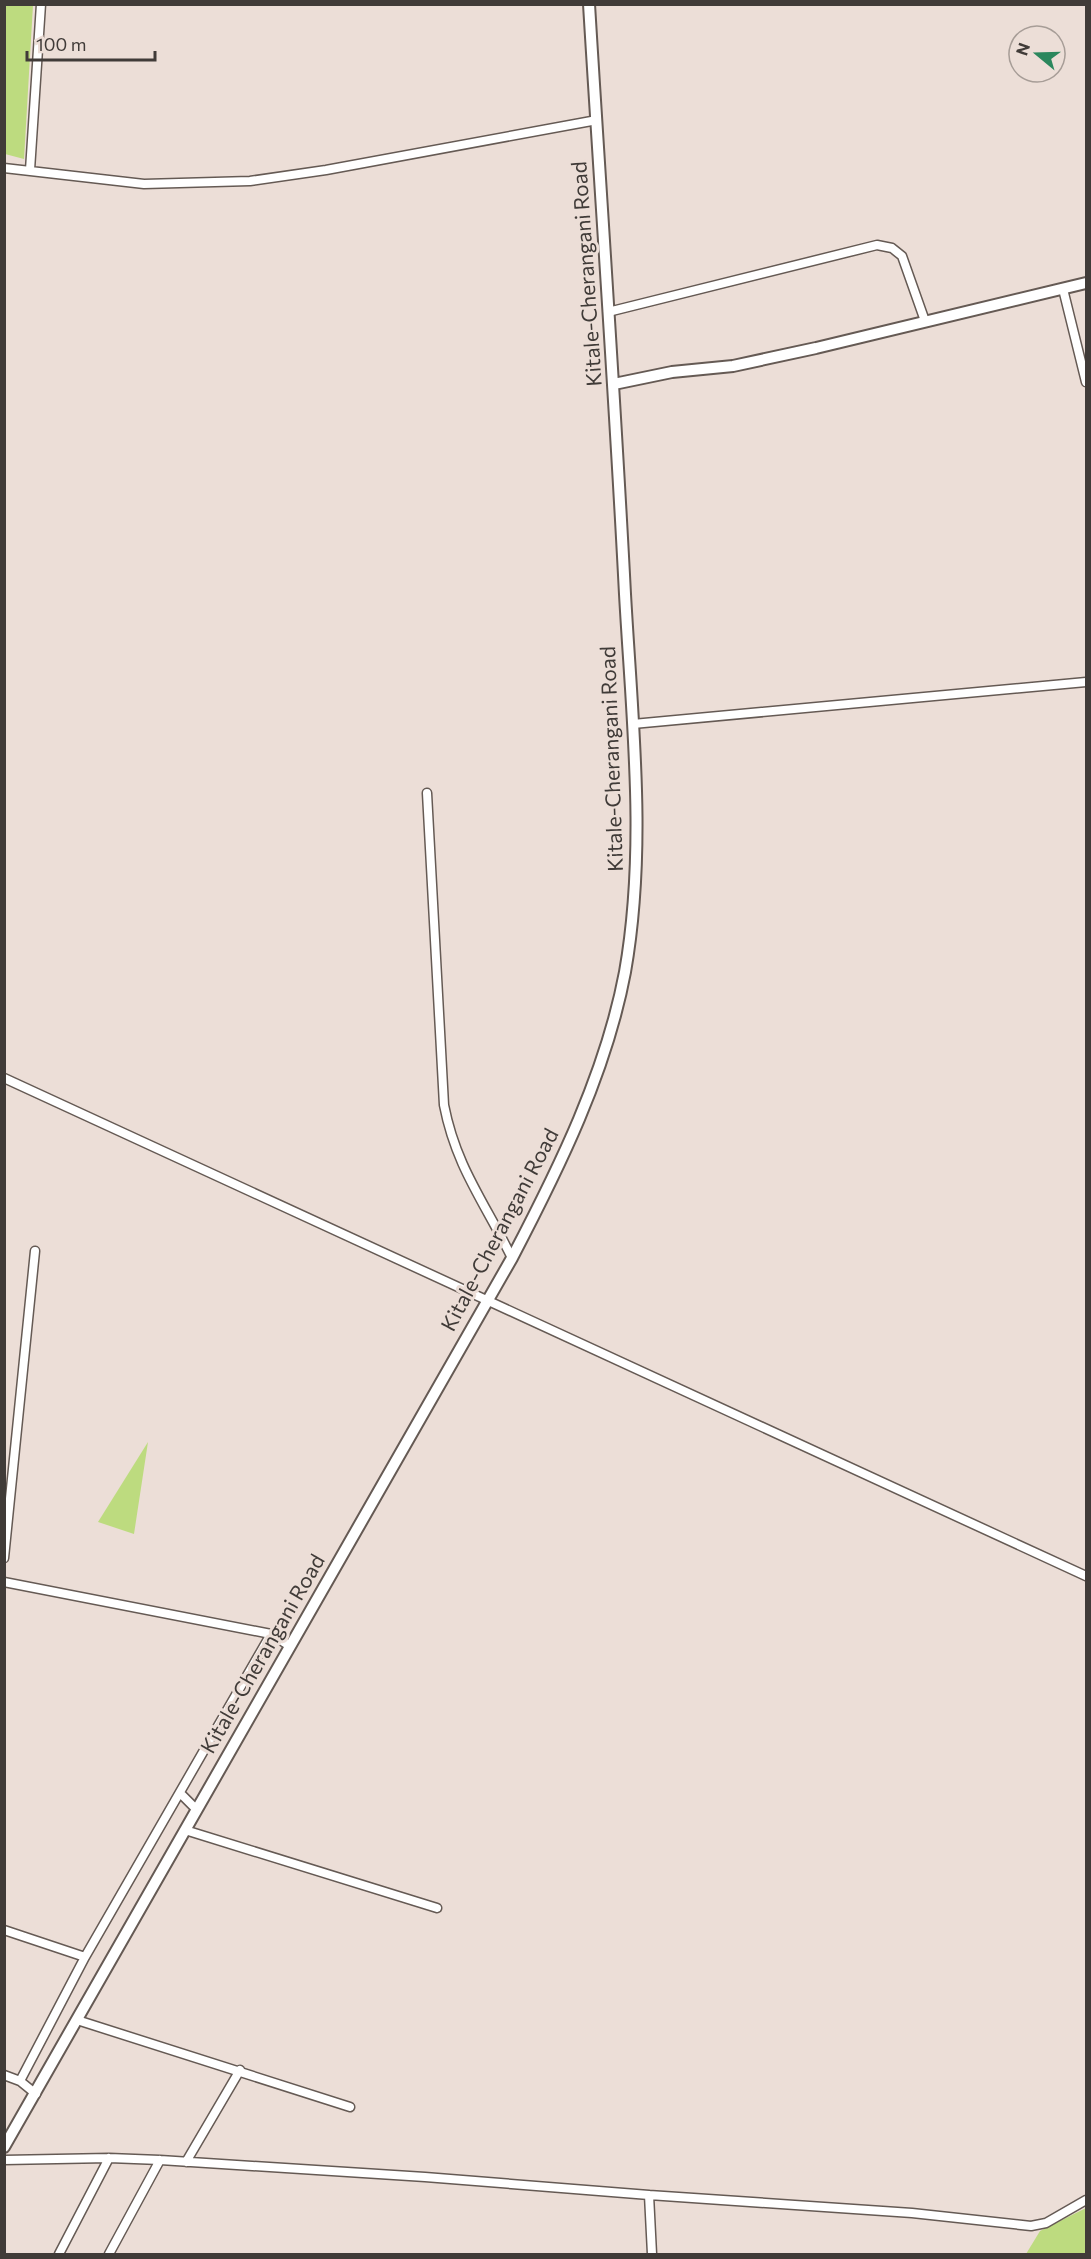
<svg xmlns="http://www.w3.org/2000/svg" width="1091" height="2259" font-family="Commissioner,sans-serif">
  <rect width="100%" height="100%" fill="#ecded7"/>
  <path fill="#bddb7f" d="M5,4L33,5L24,159L5,154Z
    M148,1442L134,1534L98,1522Z
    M1086,2208V2254H1026L1040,2231Z"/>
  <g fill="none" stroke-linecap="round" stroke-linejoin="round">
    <g stroke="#655a54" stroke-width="11">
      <path id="street" d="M4,168L144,184L250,181L326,170L597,120
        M30,170L41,4
        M1063,289L1086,382
        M608,312L877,245L892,248L902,256L925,321
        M633,724L1086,682
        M427,793L444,1105C456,1167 485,1203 512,1258
        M4,1078L1086,1576
        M4,1558L35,1251
        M4,1582L271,1634L290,1646
        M180,1793L197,1810
        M185,1830L437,1908
        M4,1930L85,1957
        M77,2020L350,2107
        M4,2075L20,2081L36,2094
        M20,2081L85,1957L271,1634
        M4,2160L109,2158L160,2160L425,2177L649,2195L652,2254
        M186,2162L240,2070
        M649,2195L912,2213L1031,2226L1046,2223L1086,2200
        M59,2254L109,2158
        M109,2254L160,2160"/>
    </g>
    <g stroke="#655a54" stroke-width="14">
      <path id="secondary" d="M614,384L672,372L733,366L816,348L1086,283
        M4,2147L512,1258C559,1168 606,1073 625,972C647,847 632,720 625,594C615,398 601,201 589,4"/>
    </g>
    <use href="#street" stroke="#fff" stroke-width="8"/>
    <use href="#secondary" stroke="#fff" stroke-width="10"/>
  </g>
  <g text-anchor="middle" stroke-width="6" stroke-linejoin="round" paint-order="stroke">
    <g font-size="21" fill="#403b38" stroke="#ecded7">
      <text transform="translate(587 274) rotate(-94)" y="7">Kitale-Cherangani Road</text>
      <text transform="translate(612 759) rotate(-92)" y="7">Kitale-Cherangani Road</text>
      <text transform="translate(500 1230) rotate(-62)" y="7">Kitale-Cherangani Road</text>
      <text transform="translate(263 1654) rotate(-60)" y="7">Kitale-Cherangani Road</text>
    </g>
  </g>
  <rect width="1091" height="2259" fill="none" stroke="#403b38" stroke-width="12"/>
  <g transform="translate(1037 54) rotate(289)"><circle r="28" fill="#ecded7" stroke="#a79d97" stroke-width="1.5"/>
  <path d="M0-4.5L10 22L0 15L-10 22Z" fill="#2b875d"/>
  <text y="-9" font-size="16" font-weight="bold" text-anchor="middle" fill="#403b38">N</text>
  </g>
  <path d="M27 51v9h128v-9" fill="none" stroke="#403b38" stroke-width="3"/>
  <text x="36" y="51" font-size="18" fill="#403b38" stroke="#ecded7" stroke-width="4.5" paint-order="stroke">100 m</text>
</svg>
